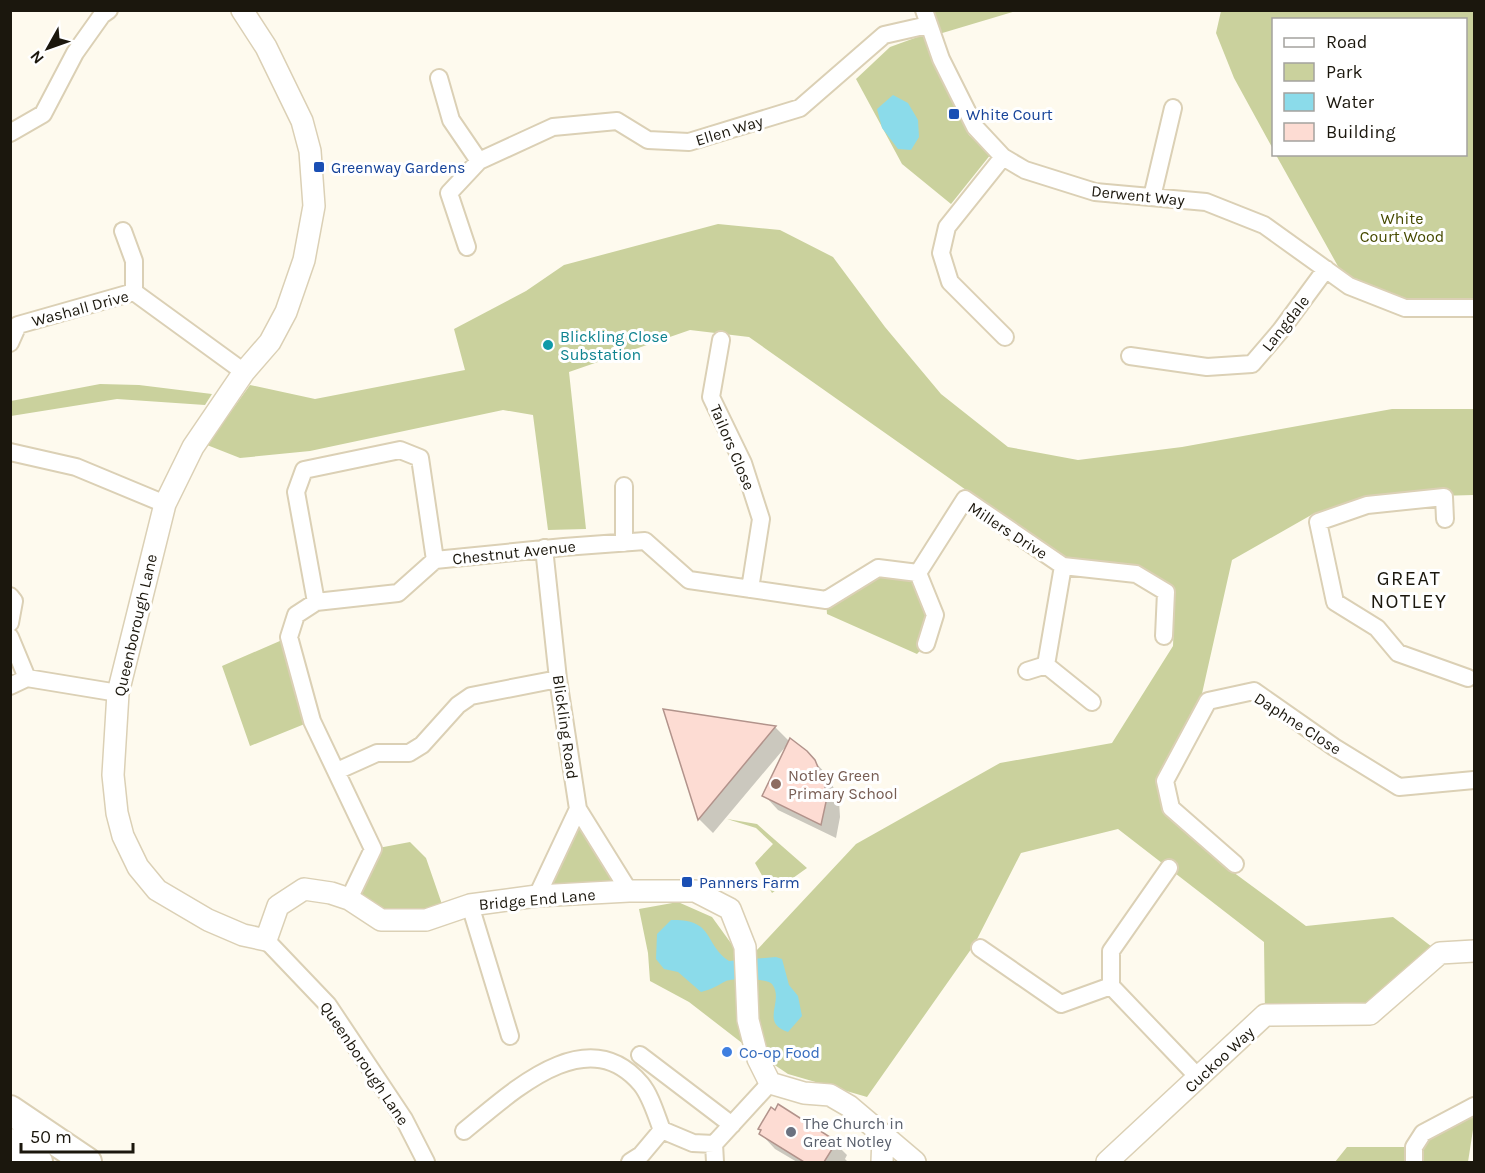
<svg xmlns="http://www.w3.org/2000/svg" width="1485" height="1173" font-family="Karla,sans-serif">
  <rect width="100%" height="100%" fill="#fefaee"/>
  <path fill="#cad19d" d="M925,11H1016L939,34Z
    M1221,11H1474V302L1405,308L1349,286L1276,155L1466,154V20H1274L1273,149L1234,78L1216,33Z
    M923,35L969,135L991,154L951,204L902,164L856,79L890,47Z
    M718,224L780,230L833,257L885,327L941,394L1008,447L1078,460L1182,447L1392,409H1474V495L1362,498L1313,514L1232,560L1201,698L1158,782L1164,812L1233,872L1306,926L1393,917L1440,953L1370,1014L1265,1015L1264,942L1118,829L1021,853L974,945L867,1097L788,1074L742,1043L689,1002L650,981L648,953L639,909L678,902L712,917L733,946L756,951L856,844L1000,763L1112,743L1173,646L1175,592L1135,567L1064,559L749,337L690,330L569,372L586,529L548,530L533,415L503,410L310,451L240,458L207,445L250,385L315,399L465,370L454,329L526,291L564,265Z
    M100,384L139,385L212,394L205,405L117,399L11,416V401Z
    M878,568L918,573L935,615L926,644L917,654L827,614L826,600Z
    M289,637L312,721L250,746L222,666Z
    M578,809L629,891L537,896Z
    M727,819L757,824L807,868L772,893L755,863L773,844L756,828Z
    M410,842L426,858L445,913L381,920L349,899L373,849Z
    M1474,1106V1123L1468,1162H1335L1347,1147H1414Z"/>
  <path fill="#8bdbea" d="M893,95L908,103L918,120L919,137L911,150L898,149L882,128L877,109Z
    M671,920C715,919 703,943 729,961L776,957L782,959L789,985L798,996L802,1016L788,1032C759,1023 785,1001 772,984C766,978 734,978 726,981C716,986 713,989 701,992L678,972L664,969L656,959L657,934Z"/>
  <path fill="#0003" d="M665,711L775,727L790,742L791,740L798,744L829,777L839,801L840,817L836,838L778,810L764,795L787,745L713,833L699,819Z
    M761,1134L832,1140L847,1155L845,1159L848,1162H797L775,1149Z"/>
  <path fill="#fddcd3" stroke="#b2938b" stroke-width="1.5" d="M663,709L776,726L698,820Z
    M790,738L807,751L815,760L820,772L825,785L826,802L821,825L762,796Z
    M778,1104L833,1139L830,1144L834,1146L824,1162H804L759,1134L761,1130L758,1129L771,1107L775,1110Z"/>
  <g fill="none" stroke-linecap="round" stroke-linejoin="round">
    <g stroke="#dbd0b5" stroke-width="20">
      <path id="minor" d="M924,10L941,59L975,127L1003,157L1025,170L1095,192L1206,202L1264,225L1349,286L1405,308H1474
        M439,78L451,120L479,161
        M10,133L43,114L75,53L102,15L109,10
        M1003,157L947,227L941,253L950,282L1005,337
        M1152,197L1173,108
        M123,231L134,261V292
        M467,247L449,193L479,161L553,127L617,121L648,140L689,142L800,108L884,35L928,25
        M721,340L711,397L743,463L761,519L750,589
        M10,343L18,325L134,292L244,372
        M1130,356L1207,367L1252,364L1281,330L1326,269
        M10,452L76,467L165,504
        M1445,519L1444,497L1367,505L1318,522L1335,602L1377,628L1398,653L1468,678
        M624,543V486
        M544,548L558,679L578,809L629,891
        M1063,566L1046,665L1092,702
        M918,573L965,499L1063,566L1136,574L1166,592L1164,636
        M10,596L14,601L10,623
        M316,602L296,492L304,470L400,450L420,458L435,560
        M10,637L27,678
        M1027,671L1046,665
        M10,686L27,678L118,693
        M337,771L377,753H409L422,745L458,705L471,696L558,679
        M1235,864L1171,808L1165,781L1208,701L1254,691L1334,747L1399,787L1474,780
        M1169,868L1111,951V986L1199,1078
        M537,896L578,809
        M349,899L373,849L312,721L289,637L296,615L316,602L398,593L435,560L564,547L645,541L689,580L826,600L878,568L918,573L935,615L926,644
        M470,905L510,1036
        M266,940L328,1005L404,1119L426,1162
        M980,948L1061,1004L1111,986
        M640,1055L732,1125
        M464,1131C510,1094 586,1019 641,1084C651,1096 656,1115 662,1130
        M630,1162L641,1155L662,1130L693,1143L714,1144
        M715,1162L714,1144L770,1083
        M1414,1162V1147L1423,1133L1474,1106"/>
    </g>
    <g stroke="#dbd0b5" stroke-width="24">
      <path id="tertiary" d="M242,10L266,47L302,121L310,151L314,206L304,260L286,312L270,342L244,372L193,447L165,504L118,693L113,775L117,813L123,836L138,867L157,890L208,920L243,935L266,940L278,906L304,889L331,893L349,899L381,920H426L470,905L537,896L629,891H695L730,909L745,947L748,1020L758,1059L770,1083L804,1093L830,1095L849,1106L915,1162
        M882,1162L883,1137
        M1107,1162L1265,1015L1370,1014L1440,953L1474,951"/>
    </g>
    <g stroke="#dbd0b5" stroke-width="32">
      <path id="trunk" d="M10,1110L87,1162
        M10,1143L38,1162"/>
    </g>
    <use href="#minor" stroke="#fff" stroke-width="16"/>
    <use href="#tertiary" stroke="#fff" stroke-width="21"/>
    <use href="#trunk" stroke="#fff" stroke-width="28"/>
  </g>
  <g fill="#1a4fb4" stroke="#fff" stroke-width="2">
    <rect x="948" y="108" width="12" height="12" rx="3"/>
    <rect x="313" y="161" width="12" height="12" rx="3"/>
    <rect x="681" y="876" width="12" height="12" rx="3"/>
  </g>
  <circle fill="#0f9aa8" stroke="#fff" stroke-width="2" cx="548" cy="345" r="6"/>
  <circle fill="#8d6e63" stroke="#fff" stroke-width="2" cx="776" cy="784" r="6"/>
  <circle fill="#3f7fe0" stroke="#fff" stroke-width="2" cx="727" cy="1052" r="6"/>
  <circle fill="#6b7280" stroke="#fff" stroke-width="2" cx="791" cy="1132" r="6"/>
  <g text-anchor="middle" stroke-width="6" stroke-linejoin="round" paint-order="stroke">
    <g font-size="16" fill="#164399" stroke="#fff" text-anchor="start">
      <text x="966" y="120">White Court</text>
      <text x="331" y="173">Greenway Gardens</text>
      <text x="699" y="888">Panners Farm</text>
    </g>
    <g font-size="16" fill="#1b170d" stroke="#fff">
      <text transform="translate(729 130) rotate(-17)" y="6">Ellen Way</text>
      <text transform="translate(1138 195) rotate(6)" y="6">Derwent Way</text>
      <text transform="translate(80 308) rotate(-15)" y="6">Washall Drive</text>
      <text transform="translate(1285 323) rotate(-52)" y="6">Langdale</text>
      <text transform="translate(733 447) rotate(67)" y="6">Tailors Close</text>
      <text transform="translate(1008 530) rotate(33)" y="6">Millers Drive</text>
      <text transform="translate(514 552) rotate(-6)" y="6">Chestnut Avenue</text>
      <text transform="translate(135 625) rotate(-77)" y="6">Queenborough Lane</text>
      <text transform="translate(1298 723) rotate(33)" y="6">Daphne Close</text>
      <text transform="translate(566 727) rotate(82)" y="6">Blickling Road</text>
      <text transform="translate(537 899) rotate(-5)" y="6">Bridge End Lane</text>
      <text transform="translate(1219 1059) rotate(-43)" y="6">Cuckoo Way</text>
      <text transform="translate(365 1063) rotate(56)" y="6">Queenborough Lane</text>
    </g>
    <g font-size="16" fill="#464a00" stroke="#fff">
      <text x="1402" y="224">White<tspan x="1402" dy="18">Court Wood</tspan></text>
    </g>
    <g font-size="16" fill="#0d838f" stroke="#fff" text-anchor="start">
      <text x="560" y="342">Blickling Close<tspan x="560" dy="18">Substation</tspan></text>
    </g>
    <g font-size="16" fill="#785e54" stroke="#fff" text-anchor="start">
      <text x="788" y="781">Notley Green<tspan x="788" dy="18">Primary School</tspan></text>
    </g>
    <g font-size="16" fill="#366cbe" stroke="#fff" text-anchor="start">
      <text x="739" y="1058">Co-op Food</text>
    </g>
    <g font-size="16" fill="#5b616d" stroke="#fff" text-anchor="start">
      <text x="803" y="1129">The Church in<tspan x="803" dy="18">Great Notley</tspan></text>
    </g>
    <g font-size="20" letter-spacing="1.5" fill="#1b170d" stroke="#fff">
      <text x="1409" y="585">GREAT<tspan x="1409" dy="23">NOTLEY</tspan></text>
    </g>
  </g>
  <rect width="1485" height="1173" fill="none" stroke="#1b170d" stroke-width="24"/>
  <rect x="1272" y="18" width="195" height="138" fill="#ffffff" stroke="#a4a29e" stroke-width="1.5"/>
  <rect x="1284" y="38" width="30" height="9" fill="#ffffff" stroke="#a4a29e" stroke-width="1.5"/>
  <text x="1326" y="48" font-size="18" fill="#1b170d">Road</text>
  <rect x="1284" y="63" width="30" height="18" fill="#cad19d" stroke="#a4a29e" stroke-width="1.5"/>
  <text x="1326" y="78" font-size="18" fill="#1b170d">Park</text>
  <rect x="1284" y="93" width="30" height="18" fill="#8bdbea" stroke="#a4a29e" stroke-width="1.5"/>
  <text x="1326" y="108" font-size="18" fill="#1b170d">Water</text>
  <rect x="1284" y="123" width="30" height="18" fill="#fddcd3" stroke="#a4a29e" stroke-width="1.5"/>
  <text x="1326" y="138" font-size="18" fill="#1b170d">Building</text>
  <g transform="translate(48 48) rotate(230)" stroke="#ffffff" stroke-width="4.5" paint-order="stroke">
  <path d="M0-4.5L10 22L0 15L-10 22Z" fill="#1b170d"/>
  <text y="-9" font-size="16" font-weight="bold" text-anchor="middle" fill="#1b170d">N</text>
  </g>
  <path d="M21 1143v9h112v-9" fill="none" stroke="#1b170d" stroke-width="3"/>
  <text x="30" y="1143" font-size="18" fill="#1b170d" stroke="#ffffff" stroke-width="4.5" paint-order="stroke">50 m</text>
</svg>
